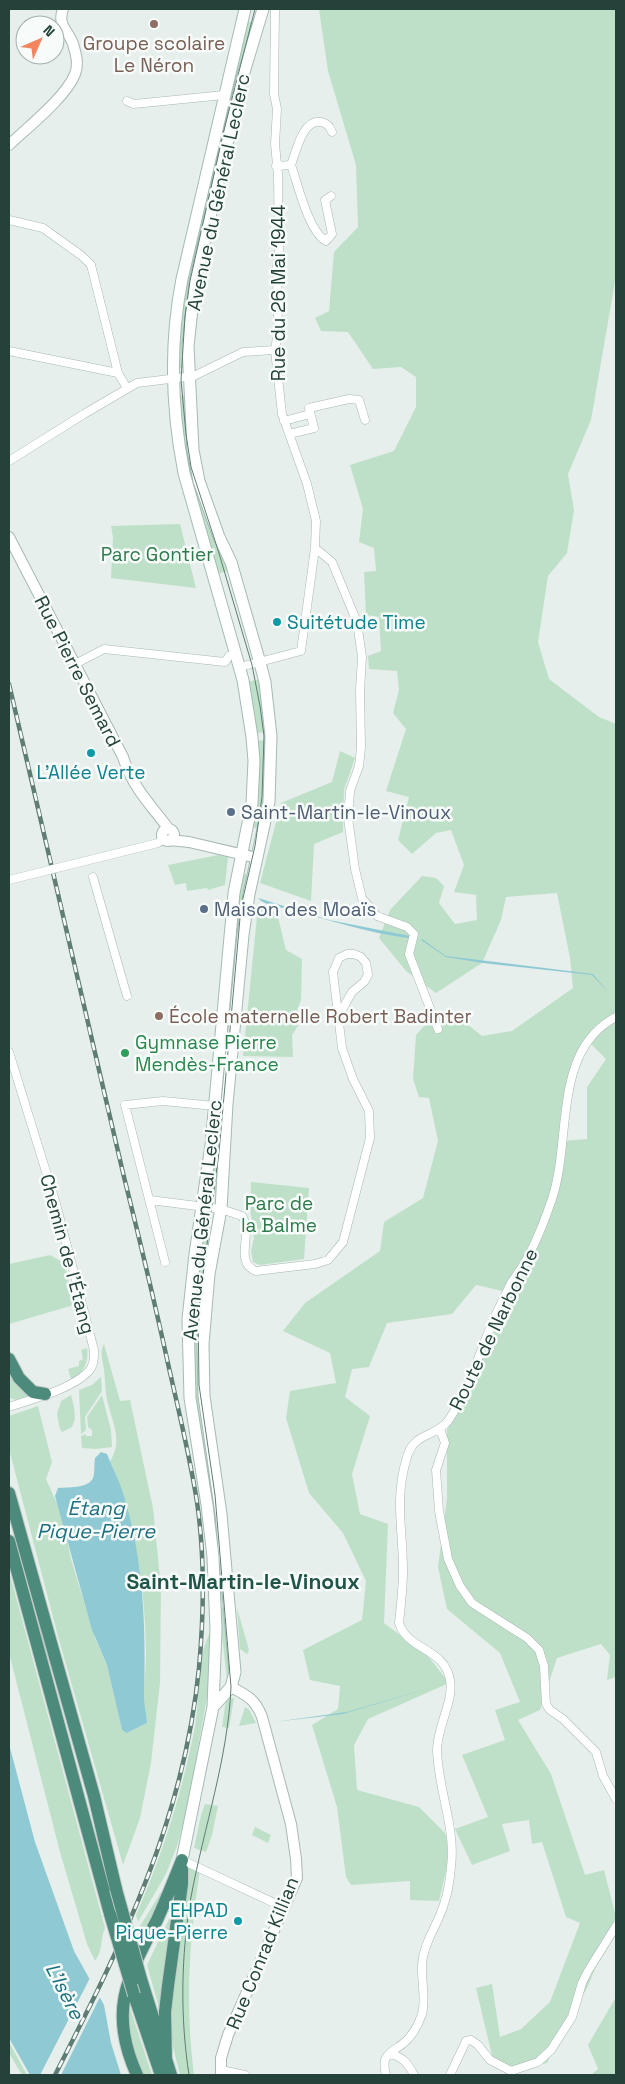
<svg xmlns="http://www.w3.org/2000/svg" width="625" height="2084" font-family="'Space Grotesk',sans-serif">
  <rect width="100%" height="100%" fill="#e6efeb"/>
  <path fill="#bfe0c8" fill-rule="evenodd" d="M319,9H616V276L591,420L568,474L574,510L567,553L548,576L538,642L549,679L599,717L616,724V1677L607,1680L610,1655L601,1644L557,1658L540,1710L518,1720L551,1774L585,1875L604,1870L616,1917L588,1986L547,2063L511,2071L493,2060L476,1988L492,1984L500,2037L521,2029L550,2002L580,1923L566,1917L542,1842L532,1844L529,1820L502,1824L510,1851L472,1865L455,1829L488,1817L462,1755L505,1740L495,1710L520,1702L500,1653L447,1609L438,1567L447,1498V1430L492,1338L507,1292L476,1285L452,1314L387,1323L369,1367L352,1369L345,1397L370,1416L352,1474L360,1514L388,1524L384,1623L428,1656L449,1683L368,1719L354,1745L357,1790L419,1807L445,1833L450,1854L439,1901L410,1900V1881L351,1885L346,1877L337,1807L312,1725L338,1709L340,1686L310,1680L303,1650L362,1620L366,1581L343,1533L309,1493L286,1418L290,1391L336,1383L330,1353L283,1331L305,1303L380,1251L384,1222L423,1198L438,1141L429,1098L419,1097L413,1079L416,1035L423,1027L450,1010L482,1036L512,1031L573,988L570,958L557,893L506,897L501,920L482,963L436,993L406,971L379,938L390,910L422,876L436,878L444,886L439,903L455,924L477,920L476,895L454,892L464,865L451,830L436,833L412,854L398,840L409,797L386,791L406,729L393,713L399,690L397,671L369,669L368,656L381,651L379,617L366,615L364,572L376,571L374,548L359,542L363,509L350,465L394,451L416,407V377L401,367L373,369L348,332L321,331L315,318L329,311L334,252L358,227L356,165L328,71ZM590,1043L606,1059L587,1087V1139L564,1141L570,1076Z
    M244,21L255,23L244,57L184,368L175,367L181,297Z
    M187,395L190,443L231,570L217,574L194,499L176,396Z
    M180,524L196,588L111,578L113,537L111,526Z
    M261,679L268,732L255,733L247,682Z
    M267,740V785L260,829L251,827L255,741Z
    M340,751L355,758L344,790L343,832L314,844L311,901L260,883L281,803L332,782Z
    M218,855L228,857L225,885L208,890L207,888L187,891L186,883L175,885L168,865Z
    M240,873L251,875L221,1194L206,1191Z
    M258,906L277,913L286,950L302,959L301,1000L297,1010L301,1021L292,1035L293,1057L243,1056Z
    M251,1182L309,1188L304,1259L260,1265L253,1262L251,1251L254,1238L250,1209Z
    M204,1228L213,1229L202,1299L192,1298Z
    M50,1255L64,1263L74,1305L9,1324V1264Z
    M194,1304L203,1305L201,1321L226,1596L219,1604L193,1397L191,1309Z
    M104,1344L120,1401L130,1400L153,1508L161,1588L160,1683L151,1763L140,1818L123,1865L59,1640L9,1449V1416L38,1406L52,1462L46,1479L61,1512L71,1559L95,1638L107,1665L122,1730L127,1733L147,1723C147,1715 144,1708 144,1701C144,1684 146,1667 146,1651C145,1586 135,1521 110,1461C125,1439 109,1417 106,1394C105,1386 105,1378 104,1370C103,1360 99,1353 104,1344Z
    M87,1348C89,1362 84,1373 71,1379L68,1369L79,1366V1361L83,1359L81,1350Z
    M10,1366L28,1396C22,1400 17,1401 10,1398Z
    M101,1377L102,1391L85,1417L86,1430L81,1434L79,1390L92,1385Z
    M71,1395L74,1407L75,1419L72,1427L62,1432L60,1429L57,1414L61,1401Z
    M102,1395L111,1430L112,1447L96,1449L82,1448L81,1436L86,1434V1436H92V1430L88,1427L87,1417Z
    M9,1571L105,1928C100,1940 103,1951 95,1961L87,1944L60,1852L9,1653Z
    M227,1603L230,1677L227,1679L219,1610Z
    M237,1608L249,1650L247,1654L240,1649Z
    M212,1629L211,1675L187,1809L177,1846L166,1874L138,1922L136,1915C163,1853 182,1793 195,1726C201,1695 195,1657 212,1629Z
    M234,1698L229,1728L222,1727L226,1699Z
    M245,1707L250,1711L256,1723L239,1726Z
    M205,1804L218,1806L212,1835L206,1852L194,1848L201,1815Z
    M255,1827L271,1835L268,1843L252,1835Z
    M187,1866L200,1870C189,1940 185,2005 194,2075H180L173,2047L169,2016Z
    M166,1884L159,1904L139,1939L137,1931Z
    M171,1915L161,2015L147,1965Z
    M616,1997V2075H591L598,2069L588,2045Z
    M129,2005L152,2075H142L129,2036Z
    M9,2042L27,2075H22L9,2053Z"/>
  <path fill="#8ec9d4" d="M258,898L329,920L410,936L408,938C368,933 329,920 289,909C279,907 264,905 258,898Z
    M422,939L446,956L593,974L609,993L592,975L483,963L446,957L421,940Z
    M101,1452L107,1454C112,1467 119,1480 123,1493C144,1559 146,1628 144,1697C144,1706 147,1715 147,1723L127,1733L122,1730L107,1665L92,1630L55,1496L58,1488C67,1487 88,1489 93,1478C95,1473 94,1464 95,1458Z
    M443,1684L343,1714L274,1722L347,1712Z
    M9,1744L35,1842L74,1951L104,2005L111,2043L121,2075H30L9,2038Z"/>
  <path fill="#e6efeb" d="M91,1976L101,1995L61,2075H40Z"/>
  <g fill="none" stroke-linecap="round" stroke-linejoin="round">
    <g stroke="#a8b8b2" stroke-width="9">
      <path id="minor" d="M127,101L134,104L224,95
        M291,165C298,184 308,231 326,241L332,234L325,200L331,196
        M276,166L291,165C296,152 303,118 321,122C327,123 330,126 332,132
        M9,220L43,228L82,256L91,265L118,373L127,388
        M9,351L118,373
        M284,421L310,414
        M289,434L314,428L309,408L349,399L359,400L365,420
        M9,461L84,414L137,383L194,376L243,352L275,350
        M315,548L332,562L357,622L362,657L360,690L361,747L359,766L350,791L348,818L355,869L362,898L377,916L407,927L414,934L409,954L438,1029
        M75,664L104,649L225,662L229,656
        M240,667L301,651L315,548L316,521L307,484L282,414L275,350L278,332L277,264L279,256L278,175L275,144L277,109L274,94L275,9
        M57,868L158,843L163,839
        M93,877L127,996
        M9,1052L56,1204L94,1350C94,1359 94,1366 88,1372C70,1390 32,1399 9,1407
        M150,1200L221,1209L242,1216C254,1233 233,1262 256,1271L315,1264L328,1260L343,1242L370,1138L369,1111L353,1079L342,1048L333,972L339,958L347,954H354L361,957L366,963L368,975L364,982L352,992L338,1017
        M165,1262L125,1105L163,1101L215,1106
        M440,1429L445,1443L436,1470L439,1511L448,1559L460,1586L472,1603L527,1638L539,1650L544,1666L546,1704L550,1710L563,1719L596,1752L603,1776L616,1799
        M182,1860L285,1908
        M389,2054C402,2056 408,2063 414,2075
        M221,2070L245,2075
        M386,2075C385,2071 384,2064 385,2060C388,2051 401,2047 407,2040C414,2033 419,2023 422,2014C427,1996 419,1975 423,1957C426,1939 439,1922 444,1904C448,1893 450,1879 451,1867C456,1827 438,1790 437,1750C437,1727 454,1701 450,1680C445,1648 407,1650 399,1623C401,1605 403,1587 403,1570C403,1529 394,1499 407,1457C414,1432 436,1437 448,1421C470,1389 480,1349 496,1314C501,1304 506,1293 511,1283C517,1274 524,1265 529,1255C538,1237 546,1217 552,1199C572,1140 552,1050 616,1017
        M450,2075L466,2041L471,2040L478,2045L490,2060L511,2071L538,2062L551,2050L572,2017L582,1983L588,1971L616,1926"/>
    </g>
    <g stroke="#a8b8b2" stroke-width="12">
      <path id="tertiary" d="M9,145C28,127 66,97 75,74C79,64 76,54 73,44C68,30 57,25 63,9
        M9,537L123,757C133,788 150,804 168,828
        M162 835a6 6 0 1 1 12 0a6 6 0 1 1-12 0Z
        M170,840L189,842L257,858
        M221,2075V2058L228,2035L297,1878L296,1859L291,1824L262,1717C255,1699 248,1696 231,1687"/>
    </g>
    <g stroke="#a4bbb3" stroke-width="13">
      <path id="secondary" d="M213,1707L231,1687L235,1672L221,1514L204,1396L203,1344L209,1274L221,1209L227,1104L243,935L249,894L269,802L271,736L265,682L260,663L231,562L219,537L199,481L193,450L188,346L195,282L242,79L263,9
        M182,1860L213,1707L216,1629L213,1557L207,1505L190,1398L188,1319L195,1254L211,1145L234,893L252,803L254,761L252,737L243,680L184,473C171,407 169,345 182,279L245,9"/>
    </g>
    <g stroke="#c2cac8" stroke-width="14">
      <path id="trunk" d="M9,1359L19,1378L33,1392L45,1394
        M9,1493L94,1796L116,1889
        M9,1541L110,1914
        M141,1979L171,2075
        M134,1995L161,2075
        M166,2061L165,2012L168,1986L182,1884V1869
        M137,2075C108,2011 127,1978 157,1920C166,1900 174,1880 182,1860"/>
    </g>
    <use href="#minor" stroke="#fff" stroke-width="8"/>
    <use href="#tertiary" stroke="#fff" stroke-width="10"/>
    <use href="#secondary" stroke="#fff" stroke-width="11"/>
    <use href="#trunk" stroke="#4c8a7c" stroke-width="12"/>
    <path stroke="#5f7d75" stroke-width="1" d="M189,2075C180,2017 181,1955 191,1897C204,1827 228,1758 231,1687L215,1495L199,1385L198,1313L219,1152L241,907L255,846L262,797L264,736L260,706L252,665L218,550L191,467L186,434L181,380L185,316L190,281L224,130L255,9"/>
    <g stroke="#5f7d75" stroke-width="4.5">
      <path id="rail" d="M9,684C48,848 85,1013 124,1177C140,1241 155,1304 169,1368C179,1412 190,1457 197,1502C205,1557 204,1613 199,1668C184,1820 123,1942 55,2075"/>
    </g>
    <use href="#rail" stroke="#f7fbf9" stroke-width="2.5" stroke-dasharray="8" stroke-linecap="butt"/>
    <g stroke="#a8b8b2" stroke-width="9" stroke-linecap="butt">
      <path id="minor-bridge" d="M9,880L57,868"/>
    </g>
    <g stroke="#c2cac8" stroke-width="14" stroke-linecap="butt">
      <path id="trunk-bridge" d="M116,1889L141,1979
        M110,1914L134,1995"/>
    </g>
    <use href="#minor-bridge" stroke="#fff" stroke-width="8"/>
    <use href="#trunk-bridge" stroke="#4c8a7c" stroke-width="12"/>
  </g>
  <g fill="#8d6e63" stroke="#f7fbf9" stroke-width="2">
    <circle cx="154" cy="24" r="5"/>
    <circle cx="159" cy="1016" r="5"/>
  </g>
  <g fill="#0f9aa8" stroke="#f7fbf9" stroke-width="2">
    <circle cx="277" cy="622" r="5"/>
    <circle cx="91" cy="753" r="5"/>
    <circle cx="238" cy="1921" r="5"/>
  </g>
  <g fill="#5c6f8a" stroke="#f7fbf9" stroke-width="2">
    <circle cx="231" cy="812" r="5"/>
    <circle cx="204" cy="909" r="5"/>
  </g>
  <circle fill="#2e9e5b" stroke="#f7fbf9" stroke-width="2" cx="125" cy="1053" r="5"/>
  <g text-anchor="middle" stroke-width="5" stroke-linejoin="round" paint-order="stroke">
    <g font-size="19" fill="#785e54" stroke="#f7fbf9">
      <text x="154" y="50">Groupe scolaire<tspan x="154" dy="22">Le Néron</tspan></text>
      <text x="169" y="1023" text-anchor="start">École maternelle Robert Badinter</text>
    </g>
    <g font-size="19" fill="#24423a" stroke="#f7fbf9">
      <text transform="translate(218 192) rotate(-78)" y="7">Avenue du Général Leclerc</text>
      <text transform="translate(278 293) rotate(-90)" y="7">Rue du 26 Mai 1944</text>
      <text transform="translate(78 671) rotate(63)" y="7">Rue Pierre Semard</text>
      <text transform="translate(202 1220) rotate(-84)" y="7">Avenue du Général Leclerc</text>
      <text transform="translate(68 1254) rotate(75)" y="7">Chemin de l'Étang</text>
      <text transform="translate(493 1329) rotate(-64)" y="7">Route de Narbonne</text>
      <text transform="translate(262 1953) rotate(-68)" y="7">Rue Conrad Killian</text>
    </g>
    <g font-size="19" fill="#2d7a4b" stroke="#f7fbf9">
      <text x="157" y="561">Parc Gontier</text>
      <text x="279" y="1210">Parc de<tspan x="279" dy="22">la Balme</tspan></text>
    </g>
    <g font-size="19" fill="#0d838f" stroke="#f7fbf9" text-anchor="start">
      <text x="287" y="629">Suitétude Time</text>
      <text x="91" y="779" text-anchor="middle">L'Allée Verte</text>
      <text x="228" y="1917" text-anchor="end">EHPAD<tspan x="228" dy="22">Pique-Pierre</tspan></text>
    </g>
    <g font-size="19" fill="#4e5e75" stroke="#f7fbf9" text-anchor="start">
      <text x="241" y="819">Saint-Martin-le-Vinoux</text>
      <text x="214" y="916">Maison des Moaïs</text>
    </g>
    <g font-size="19" fill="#27864d" stroke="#f7fbf9" text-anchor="start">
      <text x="135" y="1049">Gymnase Pierre<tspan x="135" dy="22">Mendès-France</tspan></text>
    </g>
    <g font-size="20" font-style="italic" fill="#1c6f80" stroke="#f7fbf9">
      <text x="96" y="1515">Étang<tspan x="96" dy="23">Pique-Pierre</tspan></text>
      <text transform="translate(65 1991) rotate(63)" y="7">L'Isère</text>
    </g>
    <g font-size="21" font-weight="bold" fill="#1f5548" stroke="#f7fbf9">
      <text x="243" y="1589">Saint-Martin-le-Vinoux</text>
    </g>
  </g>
  <rect width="625" height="2084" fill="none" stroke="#24423a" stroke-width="20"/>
  <g transform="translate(40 40) rotate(45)"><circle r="24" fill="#f7fbf9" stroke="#a3b1ad"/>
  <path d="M0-4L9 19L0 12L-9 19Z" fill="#f4845f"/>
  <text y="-8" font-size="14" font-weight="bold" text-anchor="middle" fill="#24423a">N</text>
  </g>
</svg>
